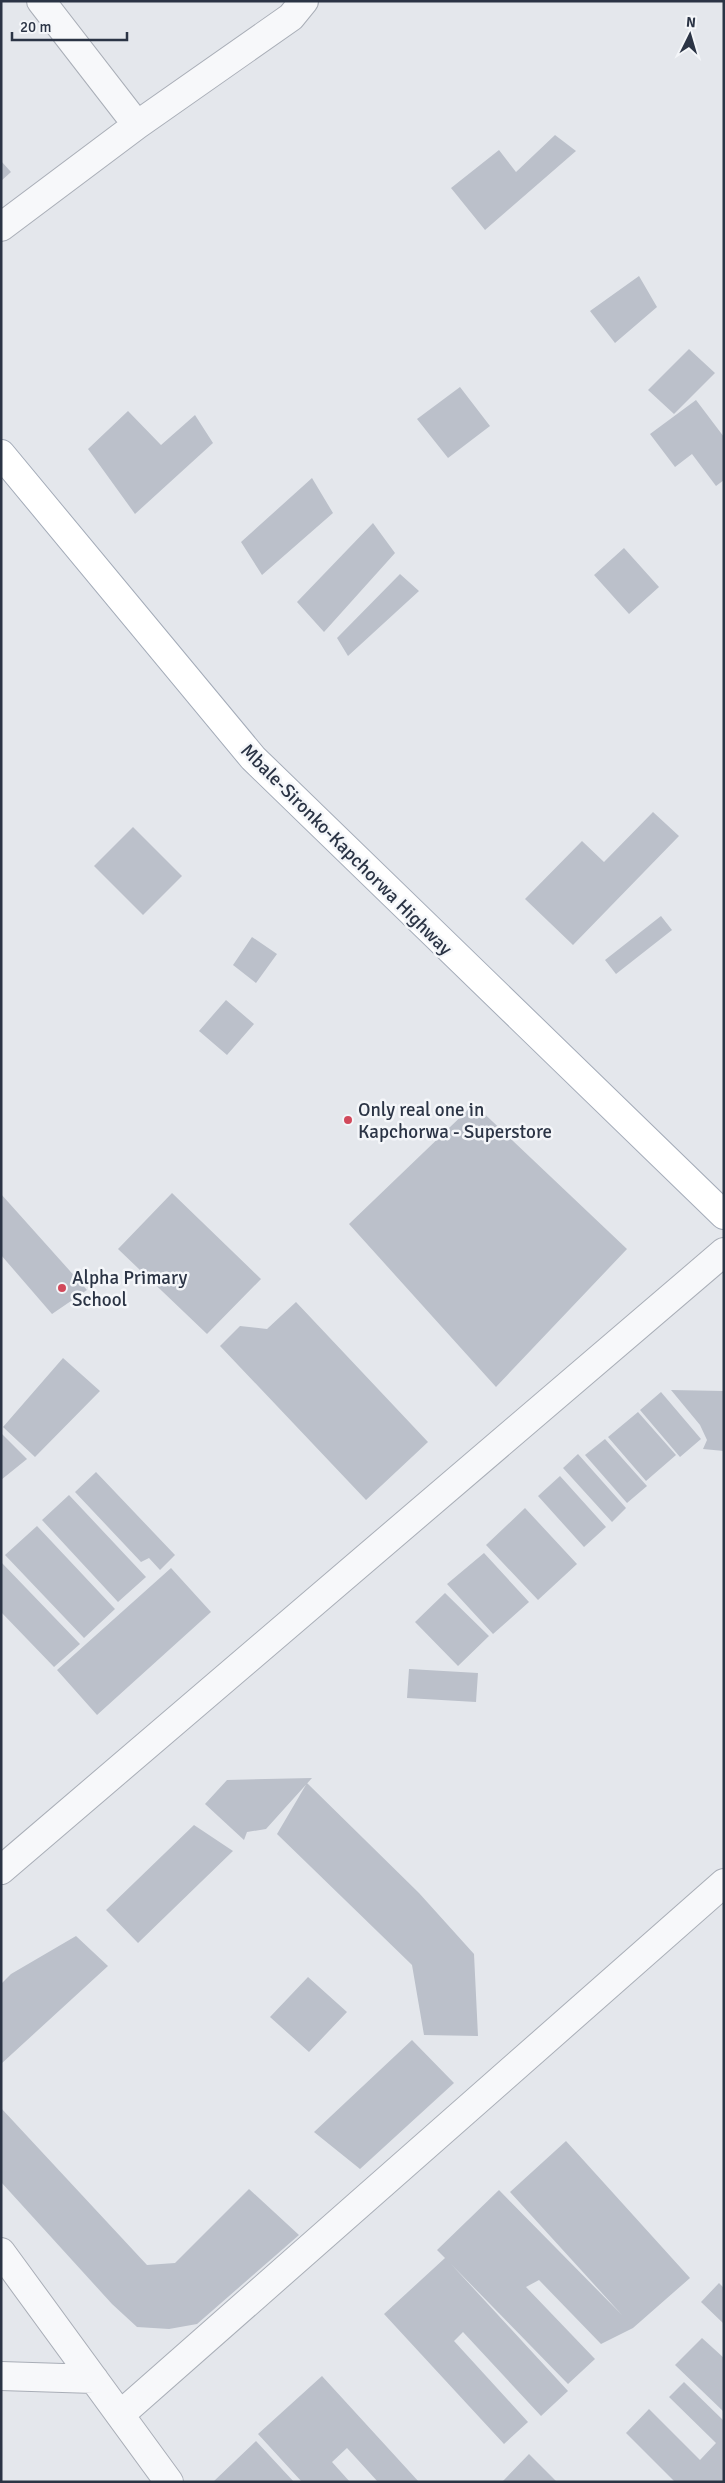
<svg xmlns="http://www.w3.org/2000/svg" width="725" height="2483" font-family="Signika,sans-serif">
  <rect width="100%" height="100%" fill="#e4e7ec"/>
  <path fill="#bbc0ca" d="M555,135L576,151L485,230L451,188L499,150L516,172Z
    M1,161L11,172L1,181Z
    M639,276L657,307L615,343L590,311Z
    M689,349L715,373L674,414L648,390Z
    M460,387L490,426L448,458L417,419Z
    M696,400L724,437V480L716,486L692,454L675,467L650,434Z
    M128,411L161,445L195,415L213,443L135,514L88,449Z
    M312,478L333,513L262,575L241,542Z
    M373,523L395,553L324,632L297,602Z
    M624,548L659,587L629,614L594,575Z
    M400,574L419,591L348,656L337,638Z
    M653,812L679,836L573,945L525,899L582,841L604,862Z
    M133,827L182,876L143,915L94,866Z
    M661,916L672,930L616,974L605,960Z
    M252,937L277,954L256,983L233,965Z
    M226,1000L254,1024L227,1055L199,1031Z
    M474,1104L627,1249L496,1387L349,1224Z
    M172,1193L261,1279L207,1334L118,1249Z
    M1,1194L87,1290L52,1314L1,1255Z
    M296,1302L428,1442L366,1500L220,1346L240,1326L267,1329Z
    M63,1358L100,1391L35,1457L3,1427Z
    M671,1390L724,1391V1451L703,1449L707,1440L700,1425Z
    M661,1392L701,1439L680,1457L640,1410Z
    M638,1412L676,1455L646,1481L608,1437Z
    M1,1433L27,1459L1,1480Z
    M605,1439L647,1486L627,1503L585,1455Z
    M578,1454L626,1508L612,1522L563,1468Z
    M96,1472L175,1555L160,1570L149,1558L141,1562L75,1492Z
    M560,1476L606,1527L584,1547L538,1496Z
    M69,1495L146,1577L118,1602L42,1520Z
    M525,1508L577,1564L538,1600L486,1545Z
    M37,1526L115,1609L84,1638L5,1555Z
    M484,1553L529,1602L493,1634L447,1584Z
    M1,1562L80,1644L54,1667L1,1612Z
    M171,1568L211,1612L97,1715L57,1670Z
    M445,1593L489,1636L458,1666L415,1622Z
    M409,1669L478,1673L476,1702L407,1698Z
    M312,1778L266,1829L247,1832L244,1840L205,1804L227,1780Z
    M307,1783L419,1893L474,1954L478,2036L424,2035L412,1965L277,1834Z
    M194,1825L233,1851L138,1943L106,1910Z
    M76,1936L108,1966L1,2064V1984L11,1974Z
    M308,1977L347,2012L309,2052L270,2017Z
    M412,2040L454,2083L360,2169L314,2132Z
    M1,2108L147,2265L175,2263L249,2189L299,2235L197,2324L169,2329L137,2327L112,2304L1,2182Z
    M566,2141L690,2278L633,2328L601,2344L539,2280L526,2287L595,2359L568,2384L451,2264L568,2391L541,2416L463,2332L454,2341L528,2422L504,2444L384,2314L445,2258L437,2250L499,2190L622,2315L510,2192Z
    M719,2283L724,2288V2324L701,2302Z
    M702,2338L724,2358V2412L675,2365Z
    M322,2376L419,2482H378L347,2448L332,2462L350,2482H302L258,2434Z
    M684,2382L724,2421V2482H675L626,2433L649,2409L700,2460L716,2443L669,2397Z
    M256,2441L294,2482H213Z
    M529,2454L557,2482H502Z"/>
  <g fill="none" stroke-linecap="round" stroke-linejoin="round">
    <g stroke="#a9aeb7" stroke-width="30">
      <path id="street" d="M41,1L137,125
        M1,227L137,125L291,17L304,1
        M1,1870L724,1252
        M1,2252L169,2482
        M1,2376L94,2379
        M120,2415L724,1883"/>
    </g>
    <g stroke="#a3abb8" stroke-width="30">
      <path id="primary" d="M1,454L253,758L724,1215"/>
    </g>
    <use href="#street" stroke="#f7f8fa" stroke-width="28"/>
    <use href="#primary" stroke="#fff" stroke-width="28"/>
  </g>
  <g fill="#d1495b" stroke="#f4f6f9" stroke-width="2">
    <circle cx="348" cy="1120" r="5"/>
    <circle cx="62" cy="1288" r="5"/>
  </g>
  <g text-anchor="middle" stroke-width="5" stroke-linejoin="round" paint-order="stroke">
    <g font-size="19" fill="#2b3445" stroke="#f4f6f9">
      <text transform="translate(347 849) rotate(45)" y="7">Mbale-Sironko-Kapchorwa Highway</text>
    </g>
    <g font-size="19" fill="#2b3445" stroke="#f4f6f9" text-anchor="start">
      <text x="358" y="1116">Only real one in<tspan x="358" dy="22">Kapchorwa - Superstore</tspan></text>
      <text x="72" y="1284">Alpha Primary<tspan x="72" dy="22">School</tspan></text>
    </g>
  </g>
  <rect width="725" height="2483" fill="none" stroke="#2b3445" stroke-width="5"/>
  <g transform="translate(690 35) rotate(5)" stroke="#f4f6f9" stroke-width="4" paint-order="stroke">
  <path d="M0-4L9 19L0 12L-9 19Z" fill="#2b3445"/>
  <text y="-8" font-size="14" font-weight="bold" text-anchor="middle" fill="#2b3445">N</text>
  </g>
  <path d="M12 32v8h115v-8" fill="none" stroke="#2b3445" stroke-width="2.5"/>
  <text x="20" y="32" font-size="15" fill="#2b3445" stroke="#f4f6f9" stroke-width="4" paint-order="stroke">20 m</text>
</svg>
